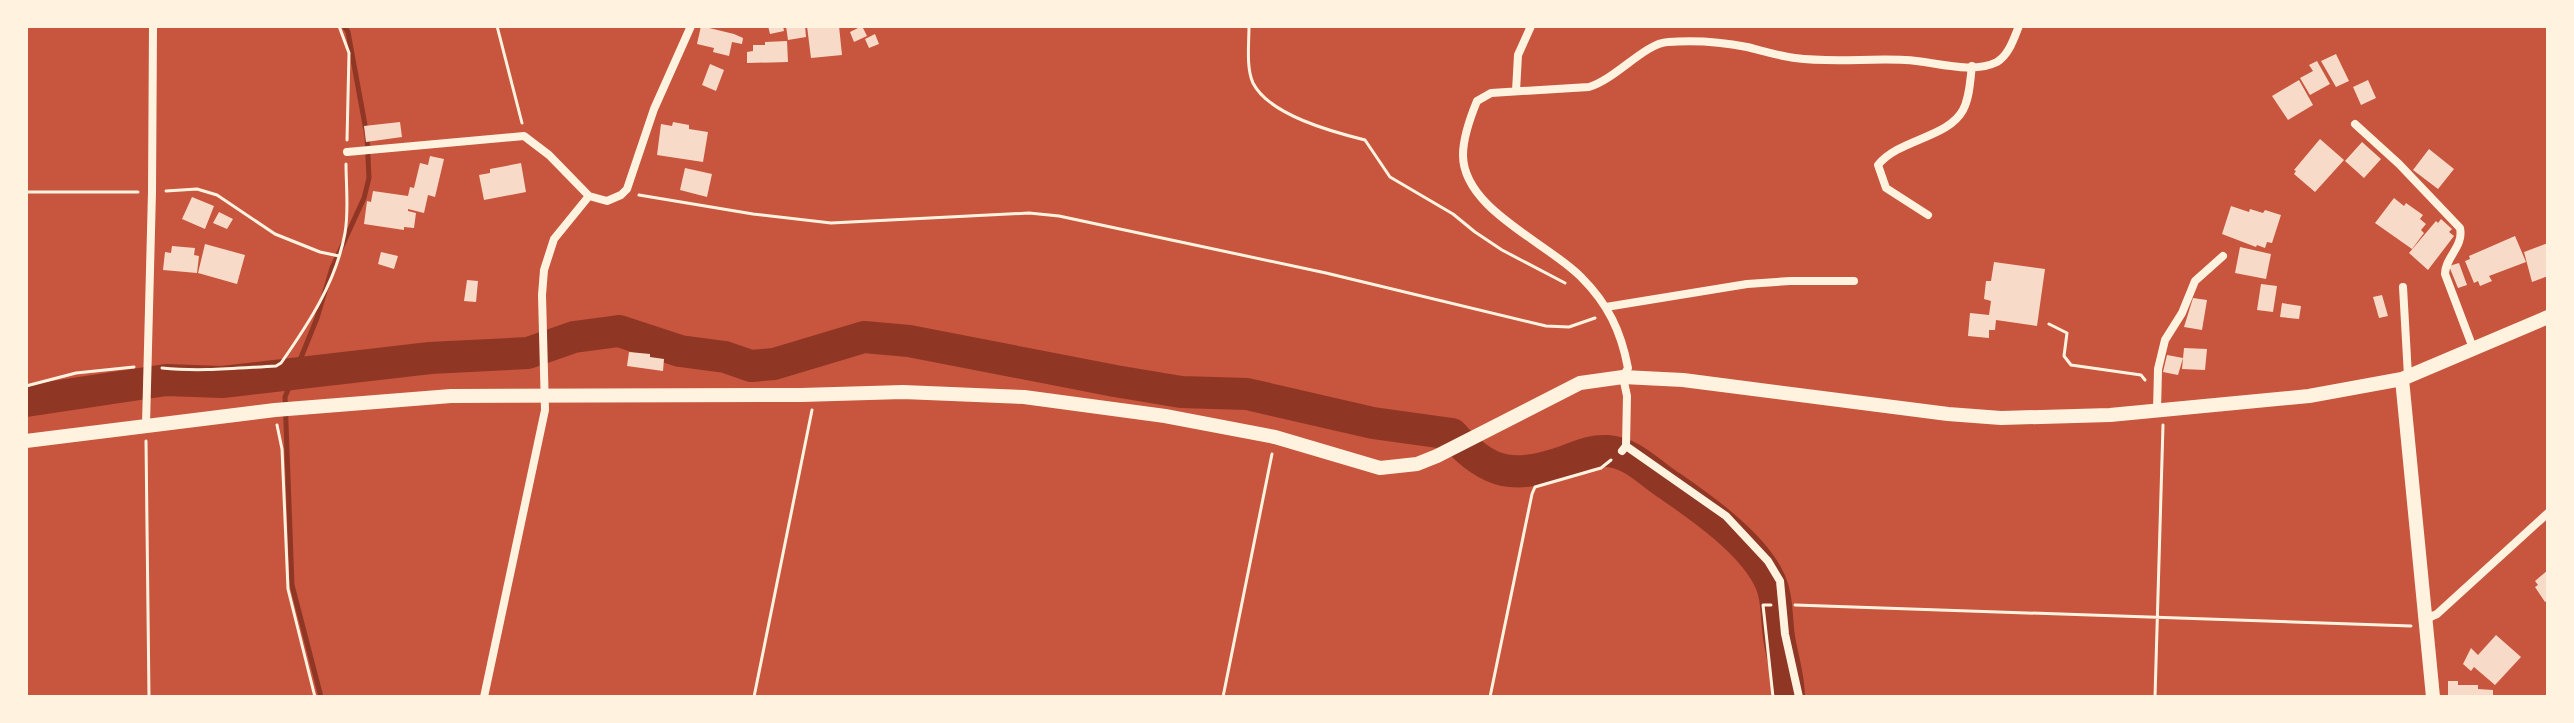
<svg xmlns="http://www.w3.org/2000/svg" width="2574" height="723" font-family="Manrope,sans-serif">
  <rect width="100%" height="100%" fill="#c8553d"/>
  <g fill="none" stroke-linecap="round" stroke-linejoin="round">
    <path stroke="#8f3625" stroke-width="5" d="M321,697L292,585L285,397L317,318L332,268L364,198L369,178L367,136L348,32L344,26"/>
    <path stroke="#8f3625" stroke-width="32" d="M26,401L166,380L222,382L430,358L528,353L574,337L619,331L680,351L725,357L751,366L774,364L864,337L909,341L1115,381L1181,392L1247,394L1373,423L1452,434C1489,476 1515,479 1566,461C1580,456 1592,450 1607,451C1634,453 1649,473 1670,486C1702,508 1750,542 1768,577C1778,595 1776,617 1779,637C1782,657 1789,677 1789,697"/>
  </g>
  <path fill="#f7dbc8" d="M701,26L734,34L743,38L742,44L732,42L729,56L713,52L714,48L697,44Z
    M768,26H783L784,31L770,34Z
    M786,26H805L806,37L788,40Z
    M807,26H839L842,55L811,58Z
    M862,26L867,36L854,42L850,32Z
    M875,34L879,44L869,48L865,39Z
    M787,41L788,62L747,63V52L753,51V45H765V42Z
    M2336,54L2349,81L2336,87L2321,61Z
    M2317,61L2330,84L2310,95L2300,78L2313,71L2309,65Z
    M710,64L724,70L716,91L702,85Z
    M2299,80L2313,105L2288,120L2272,96Z
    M2368,80L2376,98L2361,105L2353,87Z
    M400,122L402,137L366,142L364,126Z
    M673,122L689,125V129L708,132L703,162L657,155L661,124L672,126Z
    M2320,139L2344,160L2315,192L2294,174L2296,171L2294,170Z
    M2362,142L2381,159L2364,178L2345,161Z
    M2429,149L2454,169L2438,189L2413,170Z
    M430,156L444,159L435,197L428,195L424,213L408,209V211L416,213L414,228L404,227V230L364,224L367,201L371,202L373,191L408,196L410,187L414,188L420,163L428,165Z
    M521,163L526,192L484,200L479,175L490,173V169Z
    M685,168L712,174L707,197L680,190Z
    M192,197L214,206L205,229L182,219Z
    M2394,198L2404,206L2406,203L2423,215L2420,219L2426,224L2421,230L2424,233L2412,249L2375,223Z
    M2231,206L2249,212L2250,209L2263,213L2265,210L2281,215L2272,243L2267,242L2265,248L2257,245L2256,247L2222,234Z
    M219,212L233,219L227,229L213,223Z
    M2441,219L2452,229L2449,232L2454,236L2428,270L2409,253L2436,221L2438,223Z
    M2515,236L2526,262L2489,276L2492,281L2480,286L2478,281L2474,283L2465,261L2470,259L2469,256Z
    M2548,243V276L2532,282L2524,252Z
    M205,244L245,255L237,284L198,273Z
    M172,246L195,248L194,255L199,256L197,273L163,270L165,252L171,253Z
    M2240,247L2271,254L2266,279L2235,273Z
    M381,252L398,256L394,269L378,264Z
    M1994,262L2045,269L2037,326L1996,320L1995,330H1989V338L1968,336L1970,313L1989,315L1991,301L1984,299L1986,281H1991Z
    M2459,263L2467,285L2458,288L2449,266Z
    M467,280L478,281L476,302L464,301Z
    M2261,284L2277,286L2273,312L2257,310Z
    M2382,295L2388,316L2379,318L2373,297Z
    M2193,298L2207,300L2202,330L2184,327Z
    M2282,303L2301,306L2299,319L2280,317Z
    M2184,348L2207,349L2205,370L2182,369Z
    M629,352L650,354V357L664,359L663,371L627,366Z
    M2167,355L2183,358L2178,375L2163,372Z
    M2548,570V600L2545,602L2535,587L2538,585L2535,581Z
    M2496,635L2521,657L2495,685L2474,667L2471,671L2463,664L2471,648L2478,655Z
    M2448,681H2458V685H2478V689L2493,690V697H2448Z"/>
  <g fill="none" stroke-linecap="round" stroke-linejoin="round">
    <path stroke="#fff3e0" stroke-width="3" d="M339,26L349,53L347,140
      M497,26L522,123
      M1249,26C1249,43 1246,68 1253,83C1269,115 1333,132 1365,140L1390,177L1453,214L1475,232L1502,250L1565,283
      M166,191L197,189L217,195L275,234L320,252L339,256
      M26,192H138
      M639,195L753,214L831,223L1029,213L1059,216L1326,273L1546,326L1569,327L1595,318
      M2049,324L2067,333L2064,356L2071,365L2141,375L2145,380
      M162,368C200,372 238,368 276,366L281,363C309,323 336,282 345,233C349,211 346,186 346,164
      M26,386L76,373L134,367
      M277,425L282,449L288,589L315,697
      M146,441L149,697
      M1771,605H1763L1773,697
      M1795,605L2411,626
      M754,697L812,410
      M1223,697L1272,454
      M1490,697L1532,494L1535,487L1601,468L1611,460
      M2155,697L2163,425"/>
    <path stroke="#fff3e0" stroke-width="8" d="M1516,91L1518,55L1531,26
      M2355,124L2399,164L2460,228C2464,247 2445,257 2445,274L2473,348
      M347,152L524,136L549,155L589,196L607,201L621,195L627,189L654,109L691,26
      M1928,215L1886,188L1878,165C1899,139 1948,138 1963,110C1970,97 1970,80 1972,66
      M2403,287L2408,376
      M1606,307L1747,284L1790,281H1854
      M2157,411L2158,369L2165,340L2182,313L2195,281L2223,256
      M146,425L152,192L153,26
      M1626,446L1726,516L1768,561L1780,581L1785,634L1799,697
      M1622,451L1626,446L1627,396L1623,377L1628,368C1621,331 1608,304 1581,277C1548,243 1463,209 1463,155C1463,137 1470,118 1477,101L1491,93L1589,87C1616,79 1645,43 1668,42C1694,40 1722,42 1747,47C1763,51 1779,56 1795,58C1832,63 1868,58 1905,60C1933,61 1971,75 1997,62C2009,55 2014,38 2019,26
      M2426,619L2437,614L2548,513
      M484,697L545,410L542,295L544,270L554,239L589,196"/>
    <path stroke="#fff3e0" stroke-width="14" d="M2402,379L2433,697
      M26,441L275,410L451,396L801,395L903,392L1024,397L1165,416L1275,437L1380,468L1417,464L1437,456L1580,383L1623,377L1683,380L1948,414L2001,418L2110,415L2309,396L2402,379L2548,317"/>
  </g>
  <rect width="2574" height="723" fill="none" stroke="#fff3e0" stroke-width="56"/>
</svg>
